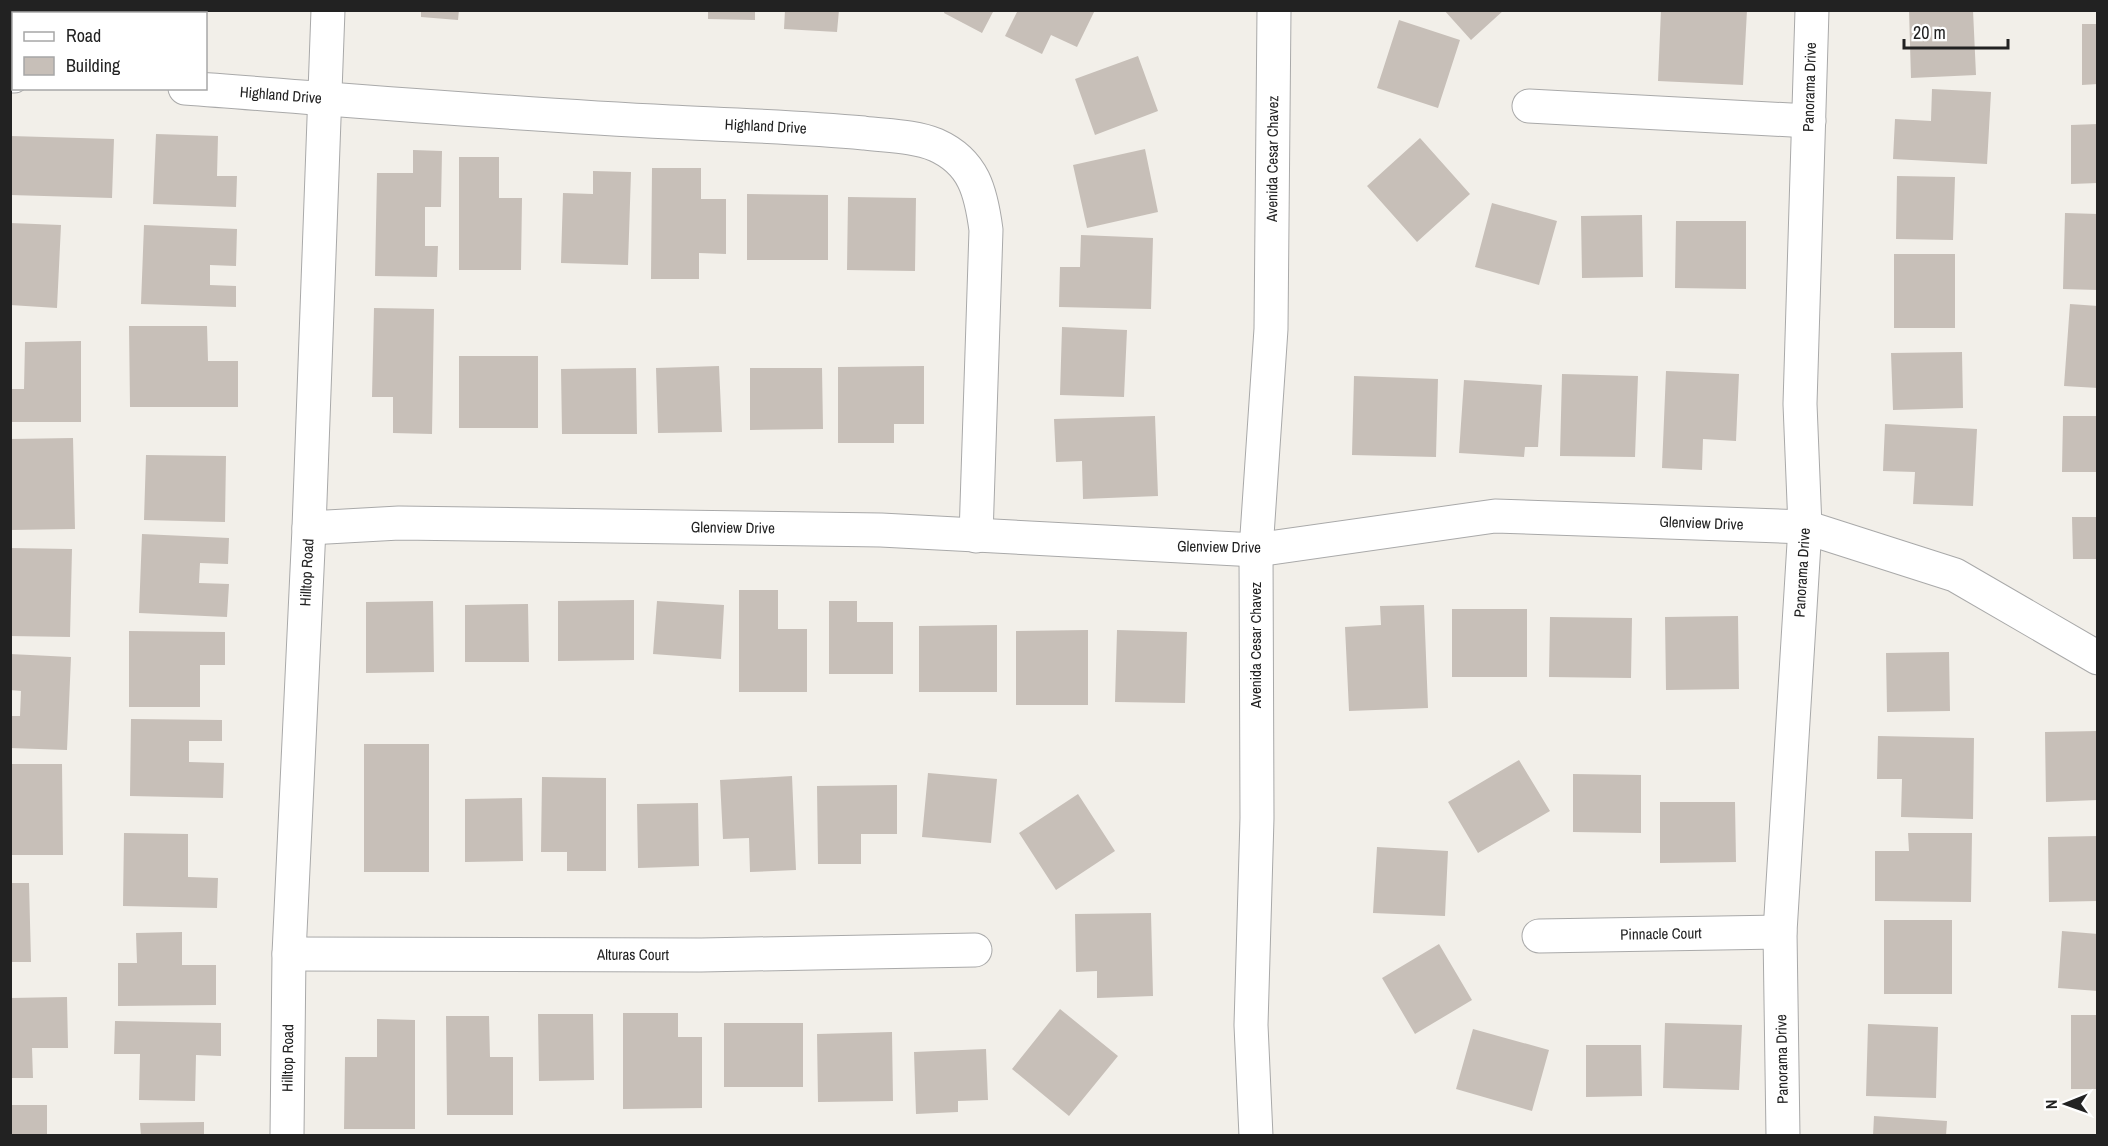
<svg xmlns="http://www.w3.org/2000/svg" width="2108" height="1146" font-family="'Archivo Narrow',sans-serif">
  <rect width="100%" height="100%" fill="#f2efe9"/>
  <path fill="#c7bfb8" d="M421,10H459L458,20L421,17Z
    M708,10H755V20L708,19Z
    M785,10H839L837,32L784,29Z
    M945,10H994L982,33L944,13Z
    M1018,10H1095L1077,47L1051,35L1042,54L1005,36Z
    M1444,10H1504L1471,40Z
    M1661,10H1747L1743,85L1658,81Z
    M1909,10H1973L1976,75L1911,78Z
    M1399,20L1460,40L1438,108L1377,88Z
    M2082,24H2098V84L2082,85Z
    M1138,56L1158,111L1095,135L1075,79Z
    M1932,89L1991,92L1987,164L1893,159L1895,119L1931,121Z
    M2098,124V183L2071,184V125Z
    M156,134L218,136L217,176H237L236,207L153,204Z
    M10,136L114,139L112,198L10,195Z
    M1420,138L1470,194L1417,242L1367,186Z
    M1145,149L1158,212L1087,228L1073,165Z
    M413,150L442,151L441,207H425V246H438L437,277L375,276L377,173H413Z
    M459,157H499V198H522L521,270H459Z
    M652,168H701V199H726V254L699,253V279H651Z
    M593,171L631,172L628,265L561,263L563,193L593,194Z
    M1897,176L1955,177L1953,240L1896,239Z
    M747,194L828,195V260H747Z
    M848,197L916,198L915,271L847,270Z
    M1492,203L1557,221L1539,285L1475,267Z
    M2065,213L2098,214V290L2063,289Z
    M1642,215L1643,277L1582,278L1581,216Z
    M1676,221H1746V289L1675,288Z
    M10,223L61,225L57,308L10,305Z
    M144,225L237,229L236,266L210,265V285L236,286V307L141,304Z
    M1081,235L1153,238L1151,309L1059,307L1060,267H1080Z
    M1894,254H1955V328H1894Z
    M2070,304L2098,306V388L2064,386Z
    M374,308L434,309L432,434L393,433V397H372Z
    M129,326H207L208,361H238V407H130Z
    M1062,327L1127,330L1124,397L1060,395Z
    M81,341V422H10V389H24L25,342Z
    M1962,352L1963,408L1893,410L1891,353Z
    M459,356H538V428H459Z
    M719,366L722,432L658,433L656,368Z
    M924,366V424H894V443H838V367Z
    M636,368L637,434H562L561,369Z
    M750,368H822L823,429L750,430Z
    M1666,371L1739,374L1736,441L1703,439L1702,470L1662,468Z
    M1562,374L1638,376L1635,457L1560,456Z
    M1354,376L1438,379L1436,457L1352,455Z
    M1464,380L1542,385L1538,447H1525L1524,457L1459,453Z
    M1155,416L1158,496L1083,499L1082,461L1056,462L1054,419Z
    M2063,416H2098V472H2062Z
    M1885,424L1977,429L1973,506L1913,504L1915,472L1883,471Z
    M73,438L75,529L10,530V439Z
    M146,455L226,456L225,522L144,520Z
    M2072,517H2098V559H2073Z
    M142,534L229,538L228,564L200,563L199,583L229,584L227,617L139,613Z
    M10,548L72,549L70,637L10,636Z
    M739,590H778V629H807V692H739Z
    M634,600V660L558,661V601Z
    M433,601L434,672L366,673V602Z
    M657,601L724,605L721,659L653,654Z
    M829,601H857V622H893V674H829Z
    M528,604L529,662H465V605Z
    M1424,605L1428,708L1349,711L1345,627L1381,625L1380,606Z
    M1452,609H1527V677H1452Z
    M1738,616L1739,689L1666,690L1665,617Z
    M1550,617L1632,618L1631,678L1549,677Z
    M997,625V692H919V626Z
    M1088,630V705H1016V631Z
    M1117,630L1187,632L1185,703L1115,702Z
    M129,631L225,632V665H200V707H129Z
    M1949,652L1950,711L1887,712L1886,653Z
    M10,654L71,657L67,750L10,748V716H20L21,691L10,690Z
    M131,719L222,720V741H189V762L224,763L223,798L130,796Z
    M2098,731V800L2046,802L2045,732Z
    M1878,736L1974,738L1973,819L1901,817L1902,779H1877Z
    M364,744H429V872H364Z
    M1519,760L1550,811L1478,853L1448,802Z
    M10,764H62L63,855H10Z
    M928,773L997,779L991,843L922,837Z
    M1573,774L1641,775V833L1573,832Z
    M792,776L796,870L750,872L749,838L723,839L720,780Z
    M542,777L606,778V871H567V852H541Z
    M897,785V834H861V864H818L817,786Z
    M1078,794L1115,851L1056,890L1019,833Z
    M522,798L523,861L465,862V799Z
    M1660,802H1735L1736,862L1660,863Z
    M698,803L699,866L638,868L637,804Z
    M124,833L188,834V877L218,878L217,908L123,906Z
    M1908,833H1972L1971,902L1875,901V851H1909Z
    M2098,836L2097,901L2049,902L2048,837Z
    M1377,847L1448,851L1445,916L1373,913Z
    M10,883H29L31,962H10Z
    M1151,913L1153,996L1097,998V971L1076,972L1075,914Z
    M1884,920H1952V994H1884Z
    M2062,931L2098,934V991L2058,988Z
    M182,932V965H216V1005L118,1006V963H137L136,933Z
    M1439,944L1472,1000L1415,1034L1382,978Z
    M67,997L68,1048H32L33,1078H10V998Z
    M1060,1009L1118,1056L1069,1116L1012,1069Z
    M623,1013H678V1037H702V1108L623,1109Z
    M538,1014H593L594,1080L539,1081Z
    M2071,1015H2098V1089H2071Z
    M446,1016H489L490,1057H513V1115H447Z
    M377,1019L415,1020V1129H344L345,1057H377Z
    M115,1021L221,1023V1056L196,1055L195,1101L139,1100L140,1054H114Z
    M724,1023H803V1087H724Z
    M1665,1023L1742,1025L1739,1090L1663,1088Z
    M1868,1024L1938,1027L1936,1098L1866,1096Z
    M1473,1029L1549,1050L1532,1111L1456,1089Z
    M892,1032L893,1101L818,1102L817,1034Z
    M1586,1045H1641L1642,1096L1586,1097Z
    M986,1049L988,1100L958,1101V1112L916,1114L914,1052Z
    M10,1105H47V1136H10Z
    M1874,1116L1947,1121L1946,1136H1873Z
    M204,1122V1136H141L140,1123Z"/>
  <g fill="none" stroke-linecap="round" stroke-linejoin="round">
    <g stroke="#a9a9a9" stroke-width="35">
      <g id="minor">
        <path d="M10,76H14"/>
        <path id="s1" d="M185,88C347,100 508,114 670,122C735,125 800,127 864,133C888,136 914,136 936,145C974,162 981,192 986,230L976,536"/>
        <path d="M1529,106L1809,121"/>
        <path id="s2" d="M309,528L399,523L881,530L1256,550"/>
        <path id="s3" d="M1539,936L1780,932"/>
        <path id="s4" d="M289,954L701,955L975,950"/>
        <path id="s5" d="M287,1136L289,954L309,528L328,10"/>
        <path id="s6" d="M1783,1136L1780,932L1805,527L1800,404L1812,10"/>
      </g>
    </g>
    <g stroke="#a9a9a9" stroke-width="35">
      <g id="tertiary">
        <path id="s7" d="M1256,550L1495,516L1805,527L1955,575L2098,658"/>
        <path id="s8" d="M1256,1136L1251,1025L1257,818L1256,550L1271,329L1274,10"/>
      </g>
    </g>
    <use href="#minor" stroke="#fff" stroke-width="33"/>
    <use href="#tertiary" stroke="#fff" stroke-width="33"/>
  </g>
  <g text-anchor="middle" stroke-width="6" stroke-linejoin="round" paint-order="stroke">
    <g font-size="15" fill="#222" stroke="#fff">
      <text dy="5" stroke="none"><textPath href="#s6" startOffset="1050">Panorama Drive</textPath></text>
      <text dy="5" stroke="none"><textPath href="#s1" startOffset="96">Highland Drive</textPath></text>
      <text dy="5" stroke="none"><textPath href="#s1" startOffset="582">Highland Drive</textPath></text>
      <text dy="5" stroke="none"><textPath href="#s8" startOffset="978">Avenida Cesar Chavez</textPath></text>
      <text dy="5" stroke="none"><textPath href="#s7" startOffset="448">Glenview Drive</textPath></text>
      <text dy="5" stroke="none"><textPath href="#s2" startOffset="424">Glenview Drive</textPath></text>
      <text transform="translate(1219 547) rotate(1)" y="5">Glenview Drive</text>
      <text dy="5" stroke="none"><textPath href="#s5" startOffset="564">Hilltop Road</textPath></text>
      <text dy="5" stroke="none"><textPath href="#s6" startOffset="564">Panorama Drive</textPath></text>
      <text transform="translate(1256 645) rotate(-90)" y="5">Avenida Cesar Chavez</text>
      <text dy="5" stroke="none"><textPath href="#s3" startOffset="122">Pinnacle Court</textPath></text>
      <text dy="5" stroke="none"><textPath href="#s4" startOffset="344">Alturas Court</textPath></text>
      <text dy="5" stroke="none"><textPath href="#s5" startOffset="78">Hilltop Road</textPath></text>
      <text transform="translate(1782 1059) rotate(-91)" y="5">Panorama Drive</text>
    </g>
  </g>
  <rect width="2108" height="1146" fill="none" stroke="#222222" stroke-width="24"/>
  <rect x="12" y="12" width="195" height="78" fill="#ffffff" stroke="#a7a7a7" stroke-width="1.5"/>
  <rect x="24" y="32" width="30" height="9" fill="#ffffff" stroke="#a7a7a7" stroke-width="1.5"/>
  <text x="66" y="42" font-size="18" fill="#222222">Road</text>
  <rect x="24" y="57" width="30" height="18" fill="#c7bfb8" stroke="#a7a7a7" stroke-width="1.5"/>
  <text x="66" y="72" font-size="18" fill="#222222">Building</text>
  <g transform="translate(2066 1104) rotate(269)" stroke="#ffffff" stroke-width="4.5" paint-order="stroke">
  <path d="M0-4.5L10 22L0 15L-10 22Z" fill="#222222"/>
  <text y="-9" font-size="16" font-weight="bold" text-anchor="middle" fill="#222222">N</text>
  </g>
  <path d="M1904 39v9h104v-9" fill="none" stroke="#222222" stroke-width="3"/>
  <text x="1913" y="39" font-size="18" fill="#222222" stroke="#ffffff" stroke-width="4.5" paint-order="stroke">20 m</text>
</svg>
